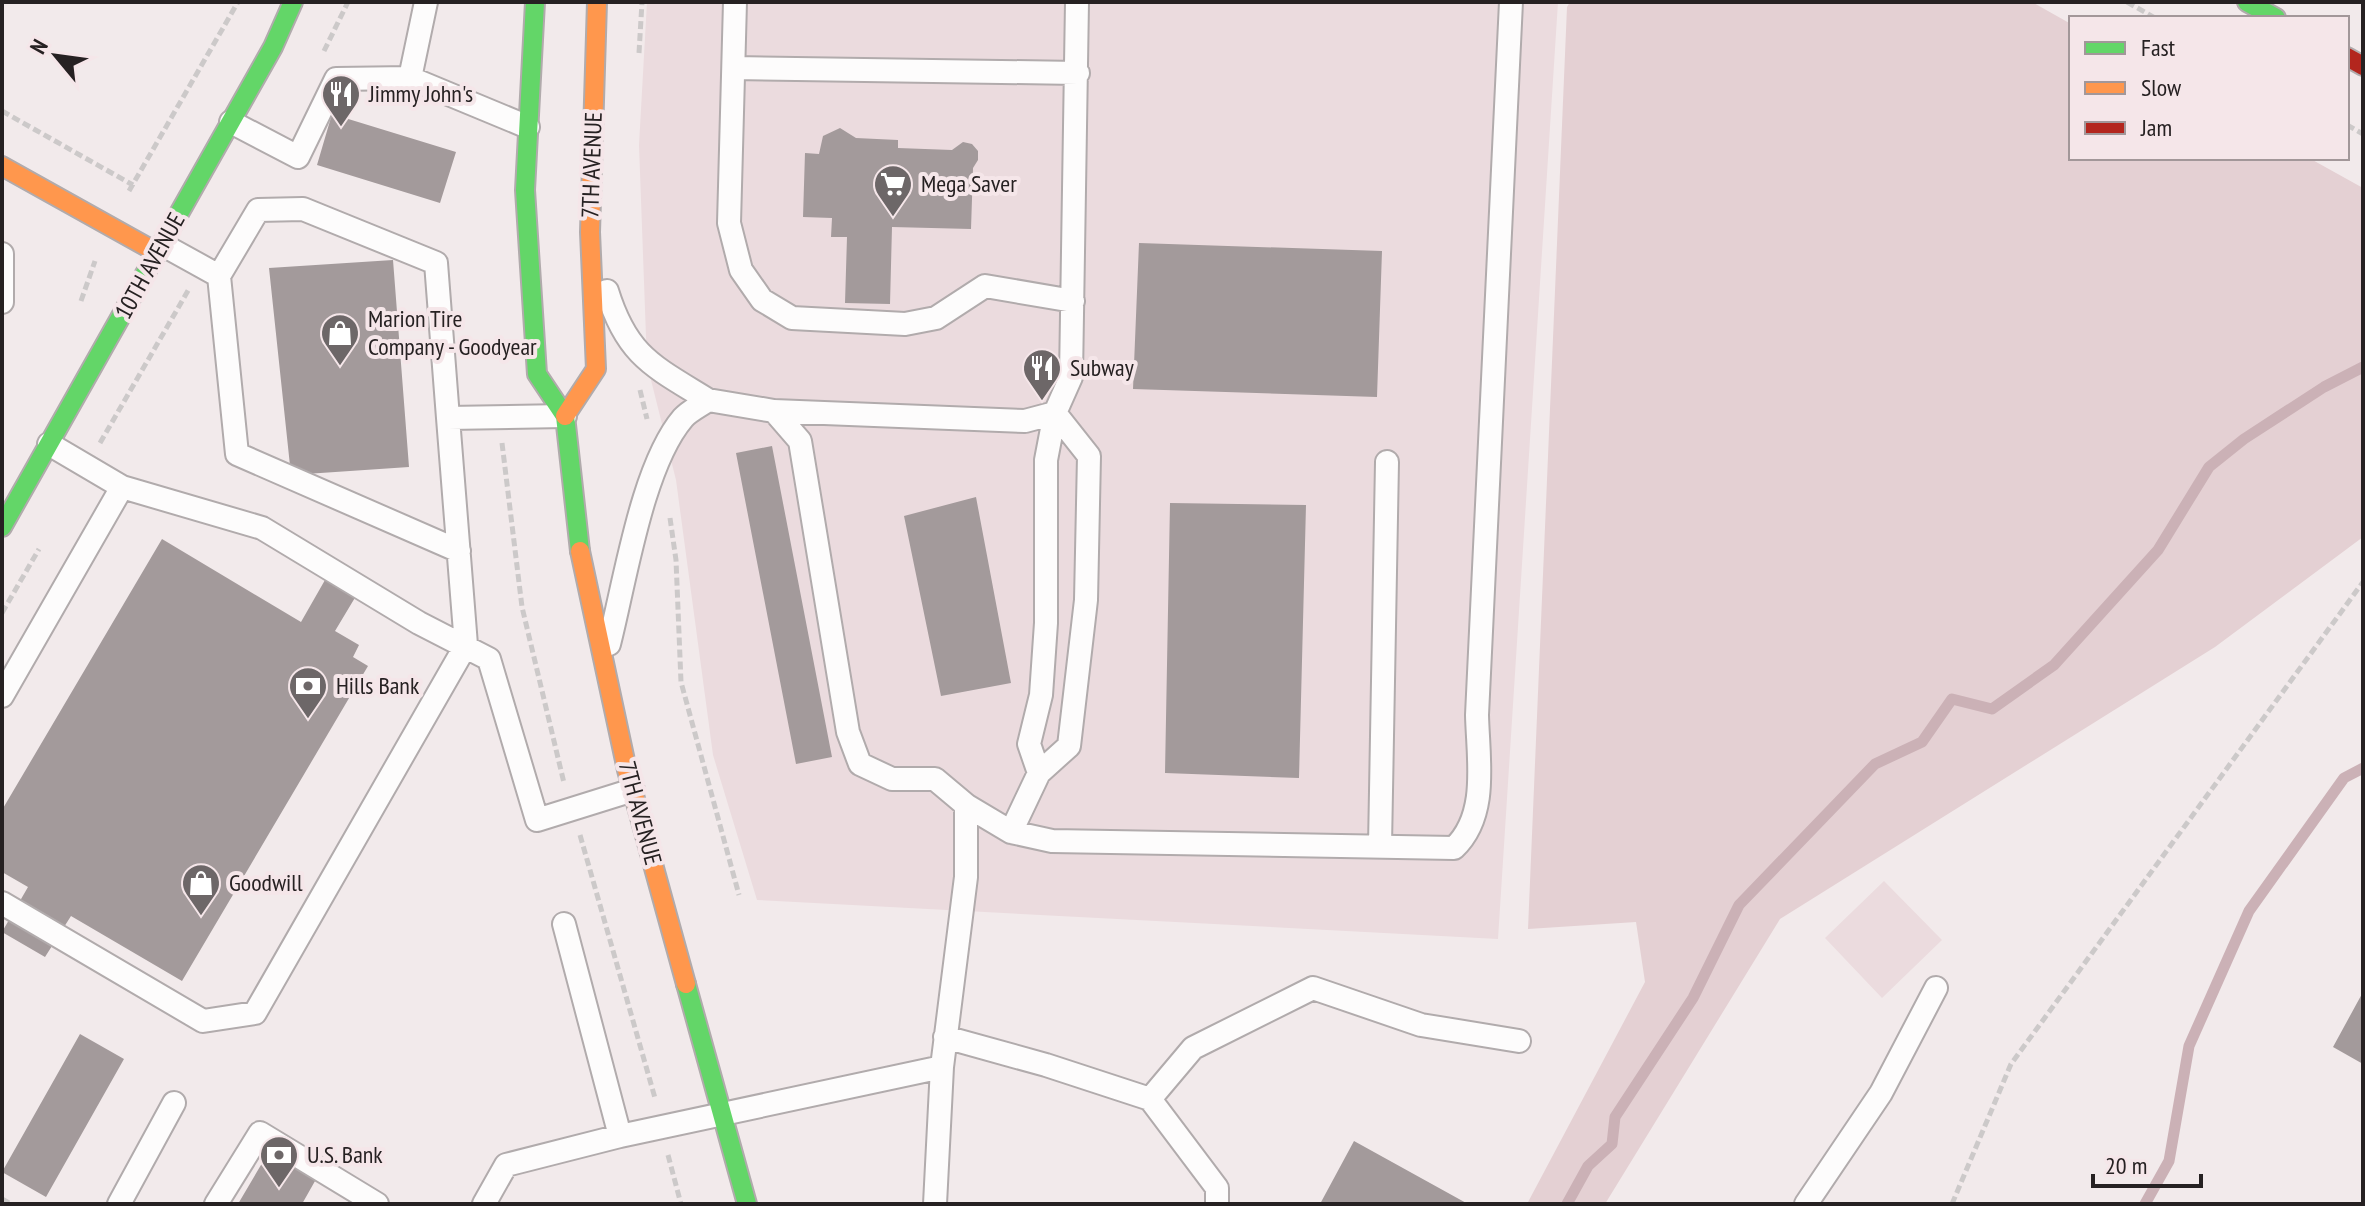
<svg xmlns="http://www.w3.org/2000/svg" width="2365" height="1206" font-family="'PT Sans Narrow',sans-serif">
  <rect width="100%" height="100%" fill="#f2eaeb"/>
  <path fill="#ebdbde" d="M647,2H1558L1498,939L757,900L713,755L676,480L647,364L639,145Z
    M1884,881L1942,940L1882,998L1825,938Z"/>
  <path fill="#e4d0d3" d="M1570,2H2032L2071,24V158H2309L2363,188V537L2215,647L1780,919L1605,1204H1527L1645,982L1636,922L1528,929L1567,7Z"/>
  <g fill="none" stroke-linecap="round" stroke-linejoin="round">
    <path stroke="#cbb1b6" stroke-width="11" d="M1567,1204L1588,1166L1612,1144L1615,1117L1693,998L1739,905L1875,764L1922,742L1952,699L1992,709L2054,665L2158,550L2209,467L2244,439L2324,387L2363,367
      M2145,1204L2169,1161L2189,1046L2249,911L2344,778L2363,768"/>
  </g>
  <path fill="#a39a9b" d="M332,114L456,152L440,203L317,165Z
    M840,128L856,138L898,140V148L952,150L963,142L972,144L978,151V160L973,168L971,229L892,227L890,304L845,303L847,237H831L832,218L803,217L805,153L819,154L823,136Z
    M1139,243L1382,251L1377,397L1133,389Z
    M393,260L409,467L291,475L269,268Z
    M772,446L832,757L796,764L736,453Z
    M976,497L1011,683L941,696L904,516Z
    M1170,503L1306,505L1299,778L1165,773Z
    M162,539L301,622L329,573L359,591L335,631L359,645L353,657L368,666L182,981L71,916L45,957L2,932L28,887L2,872V810Z
    M2363,992V1064L2333,1047Z
    M80,1034L124,1059L46,1197L2,1172Z
    M1354,1141L1468,1204H1320Z
    M271,1148L319,1174L302,1204H238Z"/>
  <g fill="none" stroke-linecap="round" stroke-linejoin="round">
    <g stroke="#b1abac" stroke-width="26">
      <path id="lane" d="M735,2L729,223L741,270L762,300L792,318L905,324L936,318L985,286L1073,301
        M734,68L1078,73
        M410,78L426,2
        M231,122L298,157L336,79L410,78L528,127
        M163,245L219,276
        M2,254V302
        M607,291C627,356 653,366 708,400C700,406 689,411 683,418C642,466 625,582 609,644
        M774,411L1025,421L1055,413L1071,377L1077,2
        M49,444L122,487L262,528L419,623L489,659L537,820L633,790
        M459,551L237,454L219,276L258,210L303,209L436,263L448,418L565,416
        M2,696L122,487
        M1039,773L1029,744L1041,695L1046,623V460L1055,413
        M964,804L1011,832L1052,841L1454,848C1489,815 1478,759 1477,715L1511,2
        M1011,832L1039,773L1069,746L1086,600L1089,456L1055,413
        M1380,846L1387,462
        M2,903L203,1021L255,1013L466,645L448,418
        M564,924L620,1136L942,1067L966,877V805L935,779H892L860,764L848,732L800,441L774,411L708,400
        M945,1037L1046,1065L1150,1099L1193,1048L1313,988L1421,1025L1519,1041
        M1150,1099L1217,1188V1204
        M119,1204L174,1103
        M216,1204L260,1133L377,1204
        M484,1204L506,1165L620,1136
        M935,1204L942,1067
        M1806,1204L1881,1093L1936,988"/>
    </g>
    <g stroke="#b1abac" stroke-width="22">
      <path id="fast" d="M535,2L525,190L537,374L565,416L580,551
        M2247,2L2276,18
        M2,527L273,47L293,2
        M686,984L747,1204"/>
    </g>
    <g stroke="#b1abac" stroke-width="22">
      <path id="slow" d="M2,166L158,253
        M565,416L596,369L590,232L597,2
        M580,551L627,770L686,984"/>
    </g>
    <g stroke="#b1abac" stroke-width="22">
      <path id="jam" d="M2347,57L2363,66"/>
    </g>
    <path stroke="#ccc9c9" stroke-width="5" stroke-dasharray="8 4" stroke-linecap="butt" d="M2127,2L2155,18
      M324,51L348,2
      M639,53L642,2
      M2,111L133,185
      M2347,125L2363,134
      M129,191L238,2
      M81,301L95,261
      M640,390L647,419
      M100,443L189,289
      M502,443L522,607L564,783
      M670,518L676,560L681,682L739,895
      M2,613L39,549
      M580,835L655,1098
      M668,1155L681,1204
      M2,1199L11,1204
      M1952,1204L2011,1064L2363,582"/>
    <use href="#lane" stroke="#fdfcfc" stroke-width="22"/>
    <use href="#fast" stroke="#63d668" stroke-width="18"/>
    <use href="#slow" stroke="#ff974d" stroke-width="18"/>
    <use href="#jam" stroke="#b3261e" stroke-width="18"/>
  </g>
  <defs>
    <g id="restaurant-pin" transform="scale(2)"><path d="M0 17L-7.5 6A9.5 9.5 0 1 1 7.5 6Z" fill="#6d6768" stroke="#f5e6e9"/><path d="M-5-6h1v4h1v-4h1v4h1v-4h1v5L-1.5 .5V6h-2V.5L-5-1ZM5-6V6H3V1.5H1.5Q1.5-4 5-6Z" fill="#fff"/></g>
    <g id="supermarket-pin" transform="scale(2)"><path d="M0 17L-7.5 6A9.5 9.5 0 1 1 7.5 6Z" fill="#6d6768" stroke="#f5e6e9"/><path d="M-6-5.5h2.5l.6 2H6L4.5 2H-2.5L-4.4-4H-6ZM-1.5 3.2a1.3 1.3 0 1 0 .1 0ZM3 3.2a1.3 1.3 0 1 0 .1 0Z" fill="#fff"/></g>
    <g id="shop-pin" transform="scale(2)"><path d="M0 17L-7.5 6A9.5 9.5 0 1 1 7.5 6Z" fill="#6d6768" stroke="#f5e6e9"/><path d="M-5-2.5h2.3a2.7 3.5 0 0 1 5.4 0H5L5.5 6h-11ZM-1.5-2.5h3a1.5 2.3 0 0 0-3 0Z" fill="#fff"/></g>
    <g id="bank-pin" transform="scale(2)"><path d="M0 17L-7.5 6A9.5 9.5 0 1 1 7.5 6Z" fill="#6d6768" stroke="#f5e6e9"/><path d="M-6-4H6V4H-6ZM0-2.3a2.3 2.3 0 1 0 0 4.6a2.3 2.3 0 1 0 0-4.6Z" fill="#fff"/></g>
  </defs>
  <g fill-rule="evenodd">
    <use href="#restaurant-pin" x="341" y="94"/>
    <use href="#supermarket-pin" x="893" y="184"/>
    <use href="#shop-pin" x="340" y="333"/>
    <use href="#restaurant-pin" x="1042" y="368"/>
    <use href="#bank-pin" x="308" y="686"/>
    <use href="#shop-pin" x="201" y="883"/>
    <use href="#bank-pin" x="279" y="1155"/>
  </g>
  <g text-anchor="middle" stroke-width="8" stroke-linejoin="round" paint-order="stroke">
    <g font-size="24" fill="#262122" stroke="#f5e6e9" text-anchor="start">
      <text x="369" y="102">Jimmy John's</text>
      <text x="921" y="192">Mega Saver</text>
      <text x="368" y="327">Marion Tire<tspan x="368" dy="28">Company - Goodyear</tspan></text>
      <text x="1070" y="376">Subway</text>
      <text x="336" y="694">Hills Bank</text>
      <text x="229" y="891">Goodwill</text>
      <text x="307" y="1163">U.S. Bank</text>
    </g>
    <g font-size="24" fill="#262122" stroke="#f5e6e9">
      <text transform="translate(592 165) rotate(-88)" y="8">7TH AVENUE</text>
      <text transform="translate(150 266) rotate(-61)" y="8">10TH AVENUE</text>
      <text transform="translate(640 813) rotate(75)" y="8">7TH AVENUE</text>
    </g>
  </g>
  <rect width="2365" height="1206" fill="none" stroke="#262122" stroke-width="8"/>
  <rect x="2069" y="16" width="280" height="144" fill="#f5e6e9" stroke="#a29799" stroke-width="2"/>
  <rect x="2085" y="42" width="40" height="12" fill="#63d668" stroke="#a29799" stroke-width="2"/>
  <text x="2141" y="56" font-size="24" fill="#262122">Fast</text>
  <rect x="2085" y="82" width="40" height="12" fill="#ff974d" stroke="#a29799" stroke-width="2"/>
  <text x="2141" y="96" font-size="24" fill="#262122">Slow</text>
  <rect x="2085" y="122" width="40" height="12" fill="#b3261e" stroke="#a29799" stroke-width="2"/>
  <text x="2141" y="136" font-size="24" fill="#262122">Jam</text>
  <g transform="translate(56 56) rotate(299)" stroke="#f5e6e9" stroke-width="6" paint-order="stroke">
  <path d="M0-6L14 30L0 20L-14 30Z" fill="#262122"/>
  <text y="-12" font-size="22" font-weight="bold" text-anchor="middle" fill="#262122">N</text>
  </g>
  <path d="M2093 1174v12h108v-12" fill="none" stroke="#262122" stroke-width="4"/>
  <text x="2105" y="1174" font-size="24" fill="#262122" stroke="#f5e6e9" stroke-width="6" paint-order="stroke">20 m</text>
</svg>
